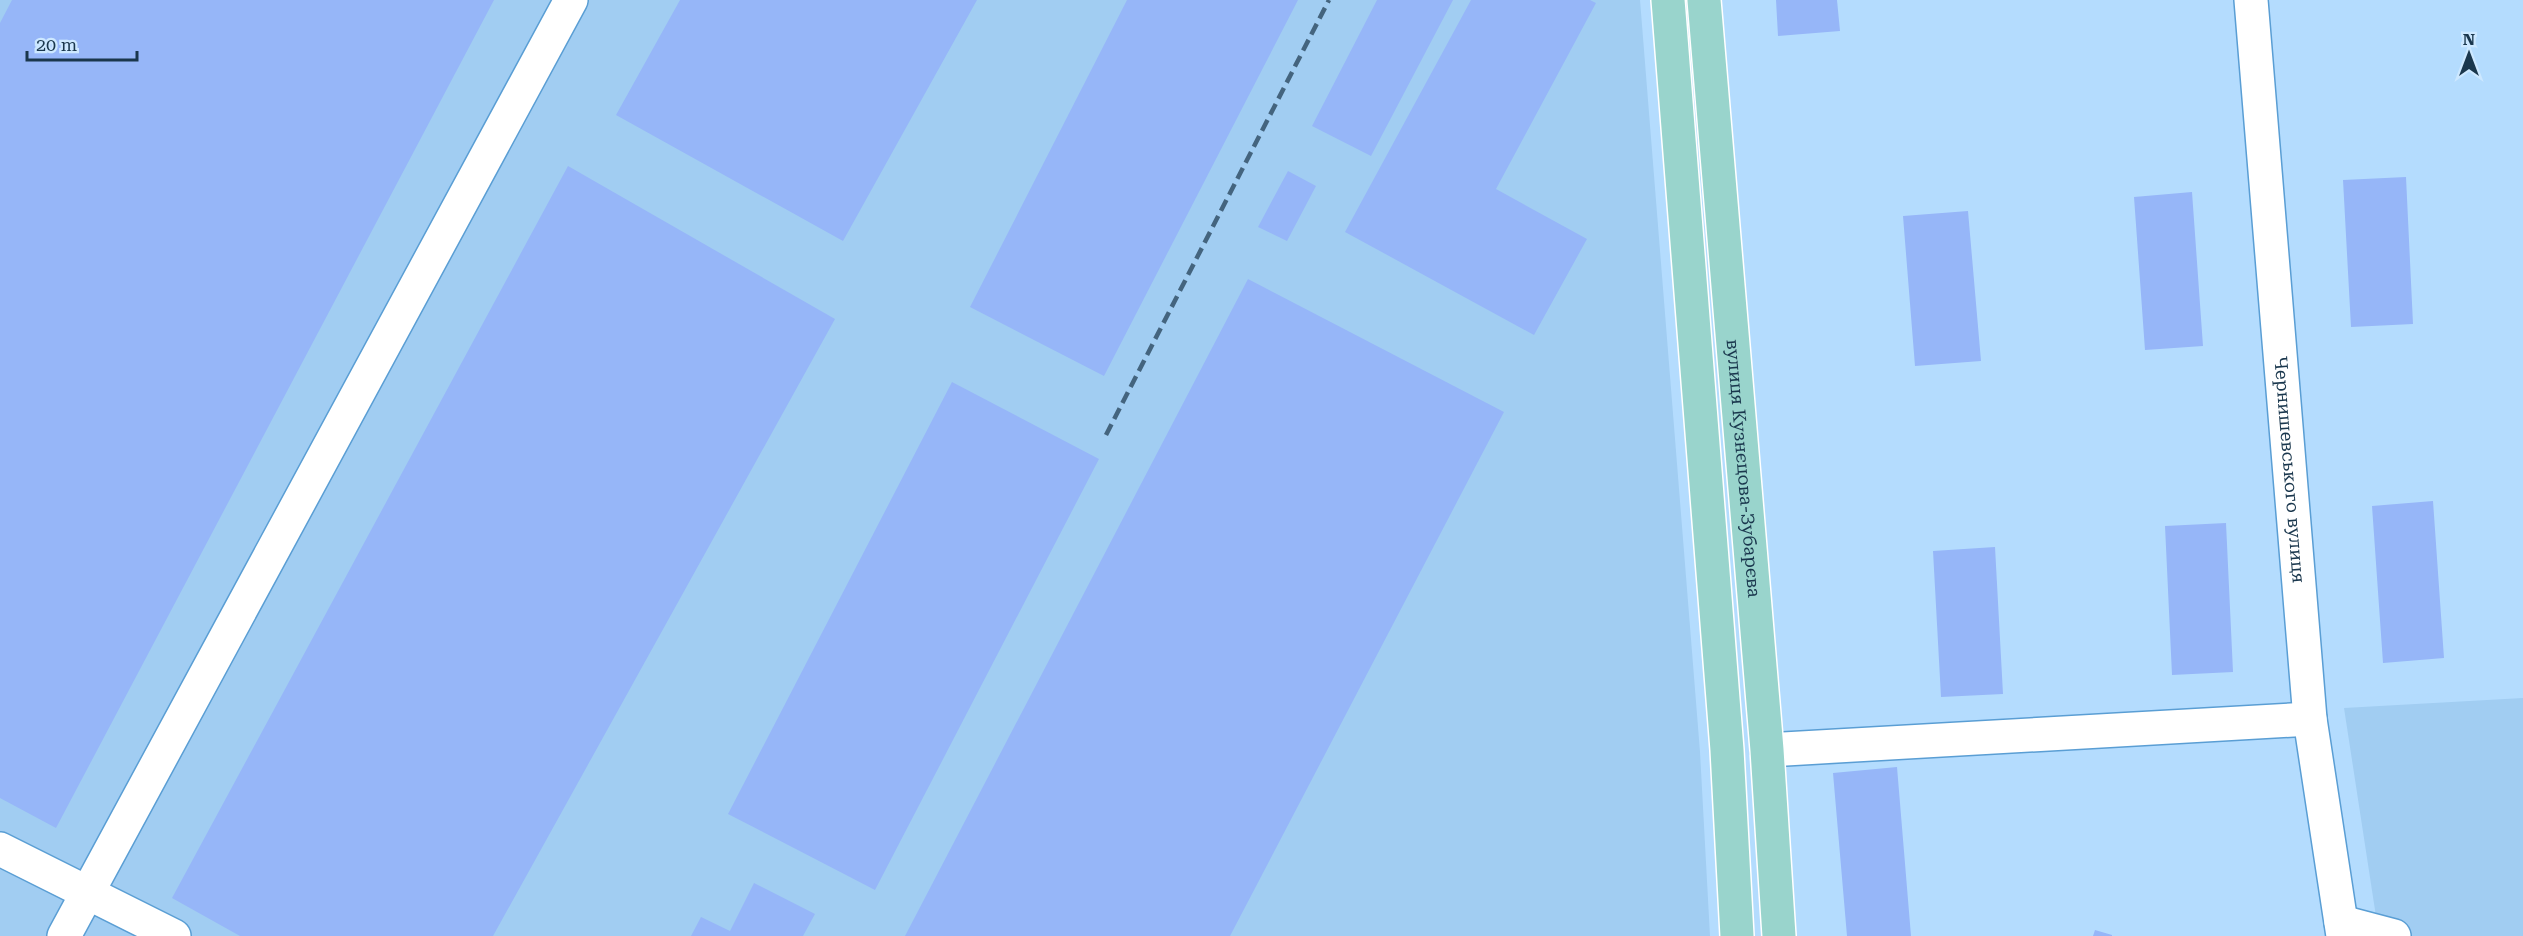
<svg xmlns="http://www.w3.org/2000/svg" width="2523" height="936" font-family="'Roboto Serif',serif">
  <rect width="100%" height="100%" fill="#b4dcfe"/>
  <path fill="#a1cdf2" d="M0,0H1640L1700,752L1710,936H0Z
    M2523,698V936H2379L2344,708Z"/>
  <path fill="#96b6f8" d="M12,0H494L56,828L0,798V23Z
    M680,0H977L843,241L616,115Z
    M1127,0H1298L1104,376L970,307Z
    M1377,0H1453L1371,156L1312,126Z
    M1471,0H1590L1596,3L1496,189L1587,239L1534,335L1345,232Z
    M1776,0H1837L1840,31L1778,36Z
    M568,166L835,319L493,936H240L172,898Z
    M1288,171L1316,186L1287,241L1258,227Z
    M2406,177L2413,324L2351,327L2343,180Z
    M2192,192L2203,346L2145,350L2134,197Z
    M1968,211L1981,361L1915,366L1903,216Z
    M1248,279L1504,412L1230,936H905Z
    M952,382L1099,459L875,890L728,814Z
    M2433,501L2444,658L2383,663L2372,506Z
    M2226,523L2233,672L2172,675L2165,526Z
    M1995,547L2003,694L1941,697L1933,551Z
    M1897,767L1911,936H1847L1833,773Z
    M754,883L815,914L803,936H691L701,917L730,931Z
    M2095,930L2112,935V936H2093Z"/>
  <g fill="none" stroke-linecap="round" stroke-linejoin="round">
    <g stroke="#5a9ed4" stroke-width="36">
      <g id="minor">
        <path id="s1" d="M2251,0L2310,719L2343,936"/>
        <path d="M1767,750L2310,719"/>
        <path d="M0,849L174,936"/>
        <path d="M2341,922L2394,936"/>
        <path d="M64,936L571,0"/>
      </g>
    </g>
    <g stroke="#fff" stroke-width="36">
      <g id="major">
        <path d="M1668,0L1727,750L1737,936"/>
        <path id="s2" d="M1704,0L1767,750L1779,936"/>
      </g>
    </g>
    <use href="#minor" stroke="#fff" stroke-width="33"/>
    <use href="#major" stroke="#99d4cc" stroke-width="33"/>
    <path stroke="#44647e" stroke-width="4.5" stroke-dasharray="12 6" stroke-linecap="butt" d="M1106,435L1329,0"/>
  </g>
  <g text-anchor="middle" stroke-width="4.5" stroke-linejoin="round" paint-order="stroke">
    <g font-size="18" fill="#1a374d" stroke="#cde8ff">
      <text dy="6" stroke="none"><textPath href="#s2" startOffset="470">вулиця Кузнєцова-Зубарєва</textPath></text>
      <text dy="6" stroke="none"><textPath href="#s1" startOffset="471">Чернишевського вулиця</textPath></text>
    </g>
  </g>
  <g transform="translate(2469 54)" stroke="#cde8ff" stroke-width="4.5" paint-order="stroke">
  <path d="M0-4.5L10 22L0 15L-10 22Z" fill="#1a374d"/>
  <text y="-9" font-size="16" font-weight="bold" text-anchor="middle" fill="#1a374d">N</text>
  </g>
  <path d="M27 51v9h110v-9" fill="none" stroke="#1a374d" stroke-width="3"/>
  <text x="36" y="51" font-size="18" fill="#1a374d" stroke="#cde8ff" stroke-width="4.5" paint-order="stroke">20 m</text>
</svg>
